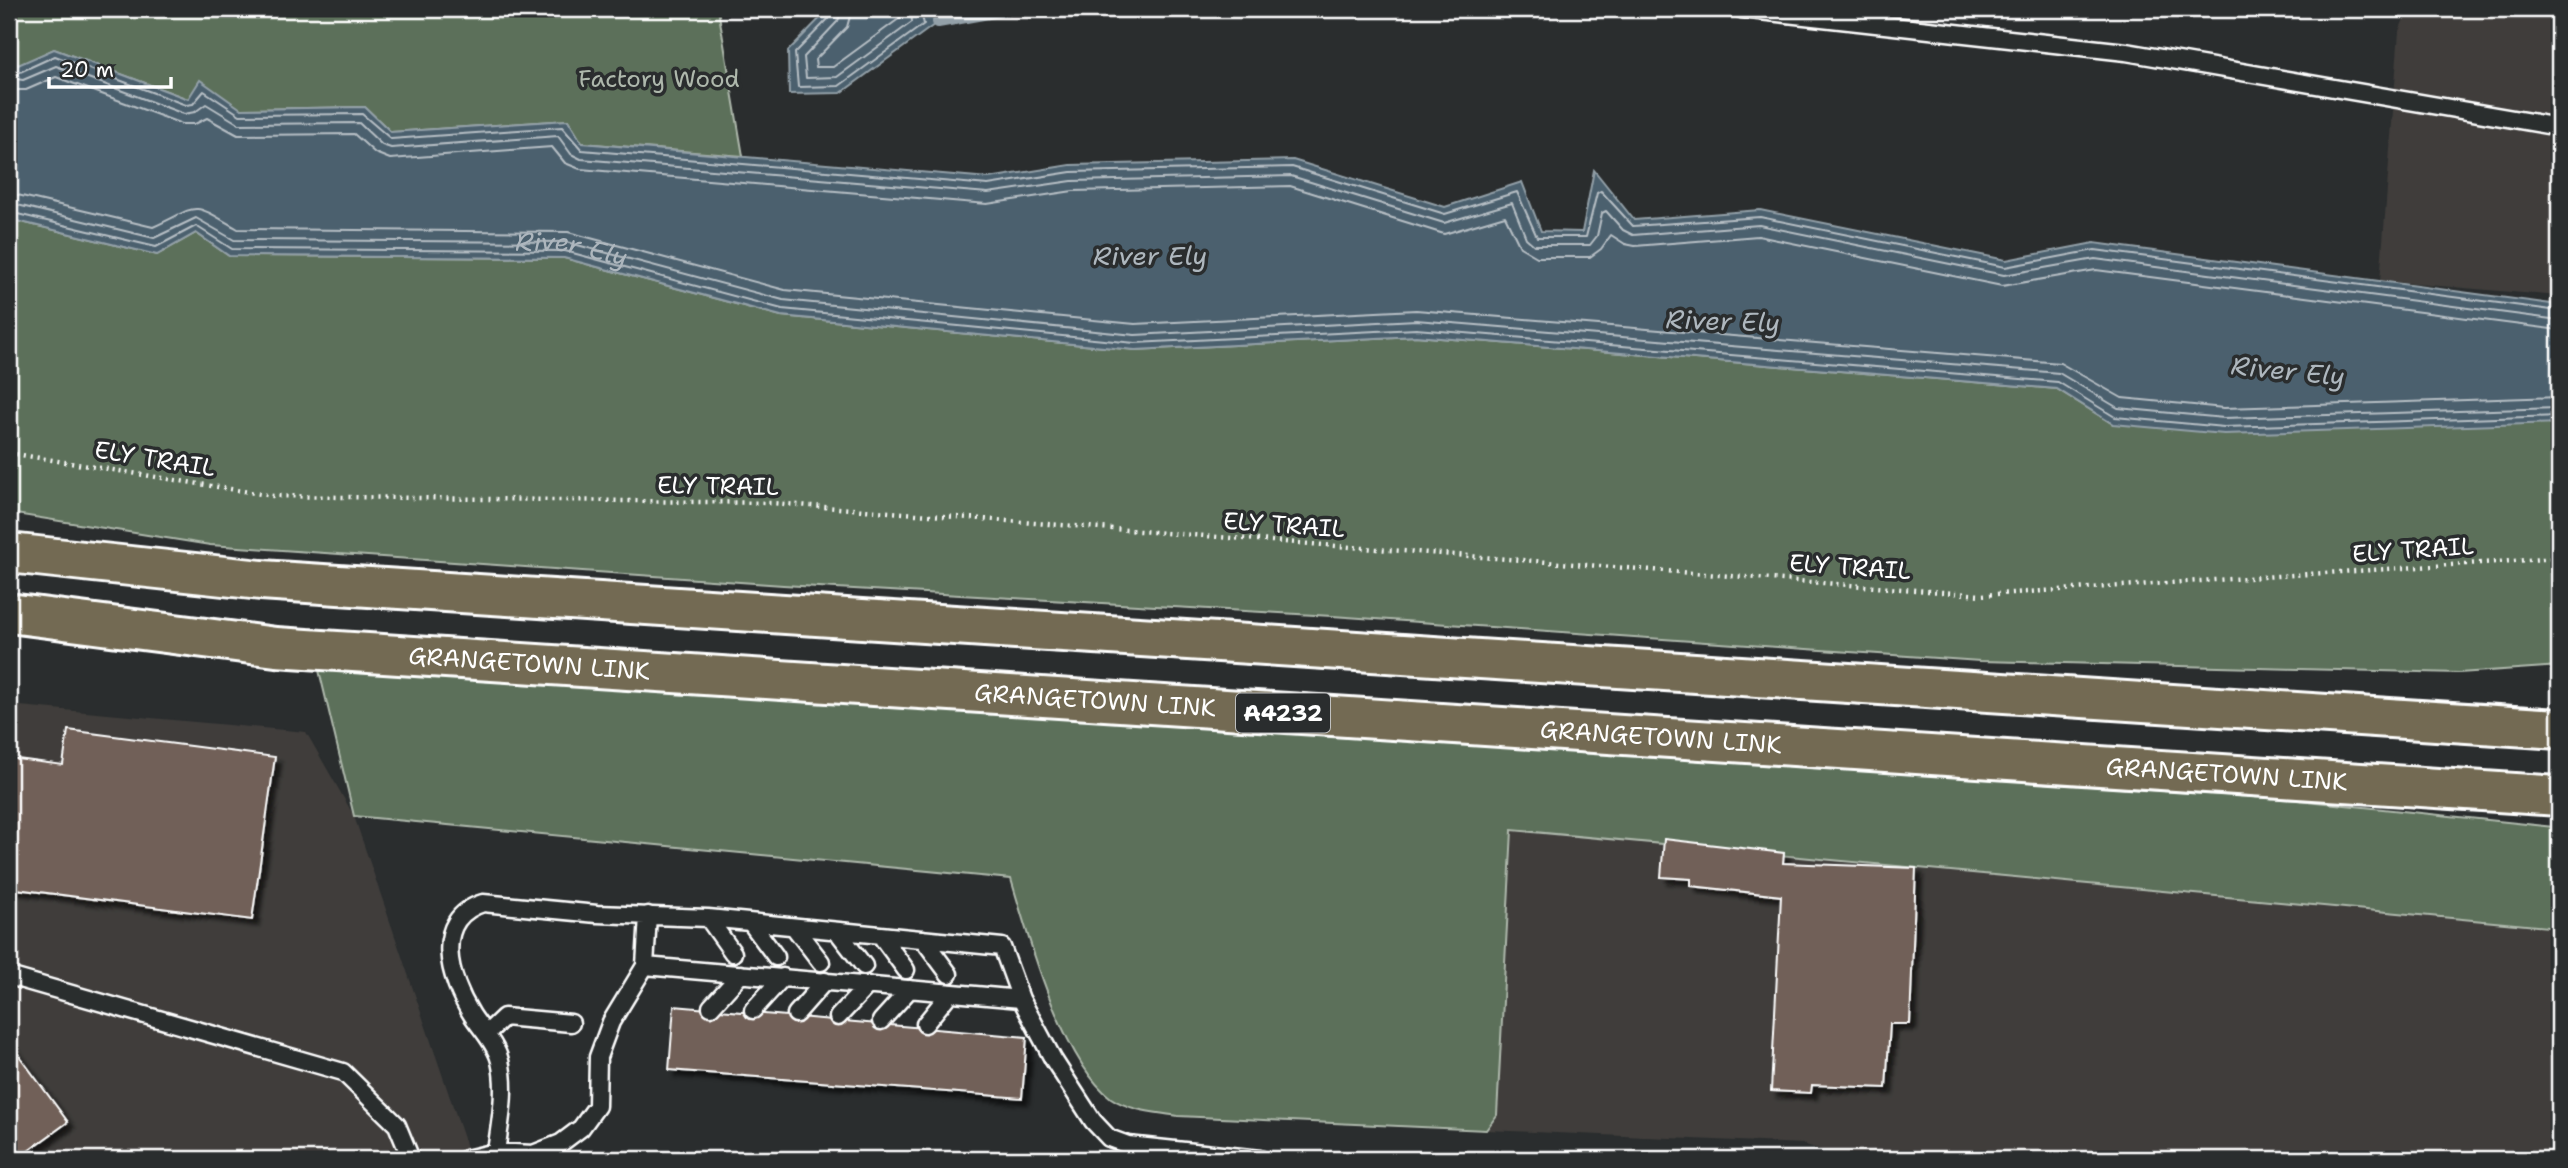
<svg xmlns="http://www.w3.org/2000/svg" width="2568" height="1168" font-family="'Shantell Sans',sans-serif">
  <defs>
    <filter id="shadow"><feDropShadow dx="6" dy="6" stdDeviation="2" flood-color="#0009"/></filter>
  </defs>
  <rect width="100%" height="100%" fill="#2a2d2e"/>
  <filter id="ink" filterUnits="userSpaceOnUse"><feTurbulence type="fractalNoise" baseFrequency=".0143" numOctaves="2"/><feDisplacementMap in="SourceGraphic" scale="14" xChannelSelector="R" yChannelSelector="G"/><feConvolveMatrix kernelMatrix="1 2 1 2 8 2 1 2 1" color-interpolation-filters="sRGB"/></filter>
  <g filter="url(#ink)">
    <path fill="#3f3d3b" d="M2408,9H2559V296L2380,281L2399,31Z
      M9,705L306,732L354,816L471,1159H9Z
      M1512,830L1664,839L1916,868L2559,928V1159H1847L1803,1144L1486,1130L1497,1115Z"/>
    <path fill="#5c705a" stroke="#aeb8ac" stroke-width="2" d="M9,9H718L743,156L582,143L568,120L391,132L365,107L241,109L188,99L54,49L18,66L9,57Z
      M9,219L157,255L196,233L229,256L564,258L781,316L1135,350L1415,336L2057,389L2113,424L2559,423V666L2459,673L1980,661L1332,616L783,585L210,545L9,513Z
      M318,666L2297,800L2554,827H2559V928L1512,830L1497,1115L1486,1130L1178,1116C1156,1112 1130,1111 1111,1098C1062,1061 1028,937 1011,879L354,816Z"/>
    <path fill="#4b606e" stroke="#93a0a8" stroke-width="2" d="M832,9H922L938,22L841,93L789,94L788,51L826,12Z
      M54,49L188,99L200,80L241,109L365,107L391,132L568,120L582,143L989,178L1070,165L1293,160L1445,207L1522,182L1541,231L1582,232L1594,170L1634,220L1760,210L2006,260L2094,243L2559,305V423L2224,434L2113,424L2057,389L1416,336L1135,350L781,316L564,258L229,256L196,233L157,255L9,219V57L18,65Z"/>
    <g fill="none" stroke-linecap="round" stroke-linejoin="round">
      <g stroke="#b7bfc5" stroke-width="2">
        <path d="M833,9L831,16L795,53L798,87L839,86L924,24L920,9"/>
        <path d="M842,9L838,21L804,57L806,78L837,77L912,22L911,9"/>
        <path d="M852,9L847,27L815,60L816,67H833L900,18L901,9"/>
        <path d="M9,66L20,72L55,56L186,105L193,104L204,91L240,115L362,114L391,139L562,127L582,150L988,185L1071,172L1292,167L1445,214L1517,192L1537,237H1586L1597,193L1601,191L1633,226L1760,217L2005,267L2095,250L2559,311"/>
        <path d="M9,78L23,80L56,66L184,114L195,112L206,104L239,124L359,123L382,145L391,148L558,136L571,154L581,159L988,193L1072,181L1291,176L1444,223L1512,203L1526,238L1534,245H1590L1597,236L1602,213L1606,211L1623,230L1633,235L1759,225L2004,275L2095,259L2559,320"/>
        <path d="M9,90H26L56,77L182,124H195L207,118L238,135L354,134L375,153L390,159L552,147L565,163L580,169L987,204L1073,191L1290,186L1444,234L1505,216L1520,247L1537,257H1590L1601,249L1611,235L1625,244L1635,246L1758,236L2002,286L2096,270L2559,330"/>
        <path d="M9,193L153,227C203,204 188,201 238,229L568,232L785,290L1135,324L1416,310L2060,363L2122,398L2224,408L2559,397"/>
        <path id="s1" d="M9,203L154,238L196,218L234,240L566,242L783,300L1135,335L1416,320L2059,373L2118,408L2224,418L2559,408"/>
        <path d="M9,212L156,247L196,226L232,249L565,251L782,309L1135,343L1416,329L2058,382L2115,417L2224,427L2559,416"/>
      </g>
      <path stroke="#93a0a8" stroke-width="12" d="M938,22L1011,9"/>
    </g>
    <path fill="#716158" stroke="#fff" stroke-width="2" filter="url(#shadow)" d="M68,730L275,757L252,920L9,888V758L63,765Z
      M1664,839L1784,853L1783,863L1916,868L1910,1024H1890L1886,1088L1812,1085L1811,1093L1771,1091L1781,896L1691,886V879L1661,877Z
      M674,1006L1027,1037L1022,1098L669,1070Z
      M9,1042L68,1122L17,1159H9Z"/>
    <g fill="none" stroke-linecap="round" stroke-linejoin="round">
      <g stroke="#fff" stroke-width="21">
        <path id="lane" d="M1741,9L2126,52L2559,127
          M708,918L733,953
          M751,923L776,957
          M794,927L821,962
          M837,931L864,966
          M881,936L906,970
          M923,939L949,974
          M645,966L1021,999
          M9,976L343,1072L397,1125L411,1159
          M711,1007L741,974
          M753,1010L783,977
          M796,1014L825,981
          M838,1017L868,985
          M881,1021L910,989
          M925,1024L950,993
          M486,1034L504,1017L571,1023
          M496,1152L533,1154L561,1143L581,1128L597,1106L598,1057L611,1022L645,966L648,915
          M466,1159L496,1152C500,1122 507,1090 500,1061C496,1044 481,1029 472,1015C449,979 431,919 483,903L597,914L708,918L1002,947L1021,999L1053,1059L1093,1121L1109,1138L1128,1145L1260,1159"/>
      </g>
      <g stroke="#fff" stroke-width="44">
        <g id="primary">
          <path d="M9,553L261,580L2559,729"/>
          <path id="s2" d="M9,613L276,647L2559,796"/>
        </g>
      </g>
      <path stroke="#fff" stroke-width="4.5" stroke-dasharray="2 5" stroke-linecap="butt" d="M9,453L273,496L772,503L1981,595L2559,558"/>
      <use href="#lane" stroke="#2a2d2e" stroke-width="16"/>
      <use href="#primary" stroke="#736b52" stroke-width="38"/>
    </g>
  </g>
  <g text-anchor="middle" stroke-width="7" stroke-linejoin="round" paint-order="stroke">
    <rect fill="#2a2d2e" stroke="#bfc0c0" stroke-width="2" x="1236" y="693.5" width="94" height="39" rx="5"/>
    <g font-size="23" font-weight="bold" fill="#fff">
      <text x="1283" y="721">A4232</text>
    </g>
    <g font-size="24" fill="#aeb8ac" stroke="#2a2d2e">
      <text x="659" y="87">Factory Wood</text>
    </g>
    <g font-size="24" fill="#fff" stroke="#2a2d2e">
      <text transform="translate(155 459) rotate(9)" y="8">ELY TRAIL</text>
      <text transform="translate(718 486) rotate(1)" y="8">ELY TRAIL</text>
      <text transform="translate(1284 525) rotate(4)" y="8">ELY TRAIL</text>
      <text transform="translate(2413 550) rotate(-4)" y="8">ELY TRAIL</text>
      <text transform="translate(1850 567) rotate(4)" y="8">ELY TRAIL</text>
      <text dy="8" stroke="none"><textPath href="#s2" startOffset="523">GRANGETOWN LINK</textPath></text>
      <text dy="8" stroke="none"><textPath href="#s2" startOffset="1090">GRANGETOWN LINK</textPath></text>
      <text dy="8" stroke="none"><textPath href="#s2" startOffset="1657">GRANGETOWN LINK</textPath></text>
      <text dy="8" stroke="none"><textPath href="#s2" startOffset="2224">GRANGETOWN LINK</textPath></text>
    </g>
    <g font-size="26" font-style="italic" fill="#aeb7be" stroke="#2a2d2e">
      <text dy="9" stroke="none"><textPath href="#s1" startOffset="578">River Ely</textPath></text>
      <text x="1150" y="265">River Ely</text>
      <text transform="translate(1723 321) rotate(2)" y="9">River Ely</text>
      <text transform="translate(2288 371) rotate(6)" y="9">River Ely</text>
    </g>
  </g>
  <rect width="2568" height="1168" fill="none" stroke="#2a2d2e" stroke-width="35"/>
  <rect x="18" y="18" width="2533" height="1133" fill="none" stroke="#fff" stroke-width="2.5" filter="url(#ink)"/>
  <path d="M49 77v10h122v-10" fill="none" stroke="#ffffff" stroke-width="3.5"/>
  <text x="60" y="77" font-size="21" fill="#ffffff" stroke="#2a2d2e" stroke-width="5" paint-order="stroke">20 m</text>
</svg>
